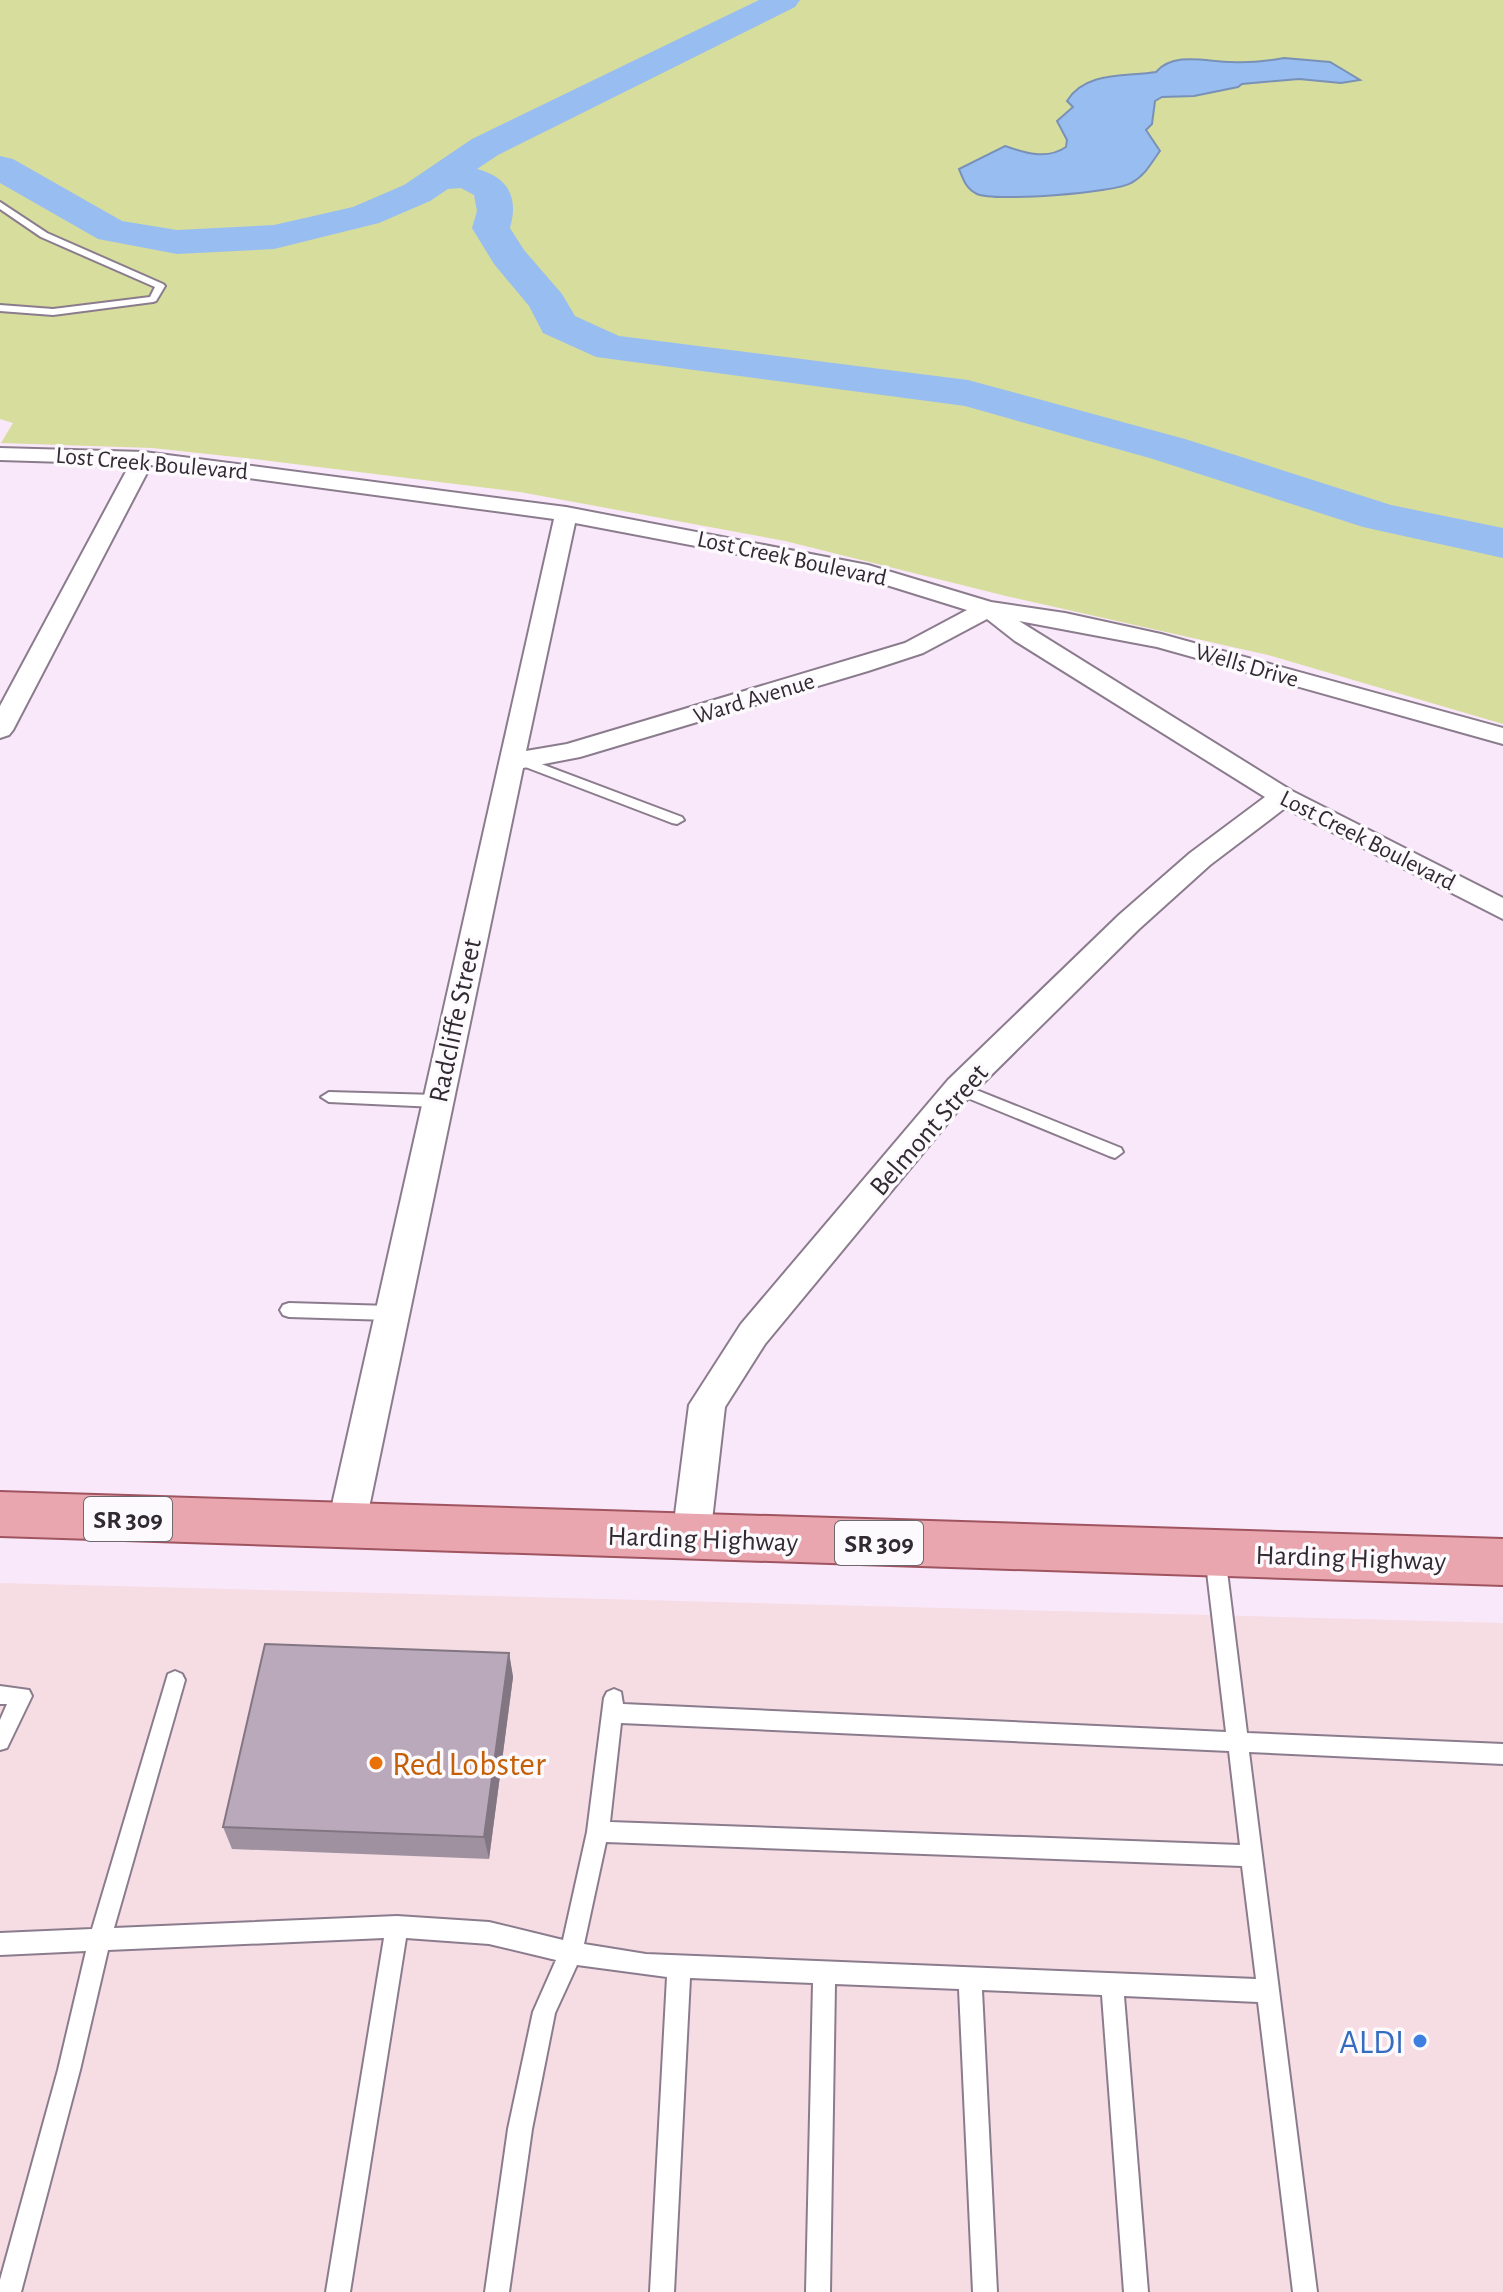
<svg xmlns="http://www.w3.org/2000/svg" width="1503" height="2292" font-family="'Alegreya Sans',sans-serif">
  <rect width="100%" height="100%" fill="#f9e7fa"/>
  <path fill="#f6dce3" d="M0,1583L1503,1623V2292H0Z"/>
  <path fill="#d7dd9d" d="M0,0H1503V724L1268,655L1006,596L785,541L520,492L245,458L152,448L1,443L13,423L0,419Z"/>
  <path fill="#98bdf1" stroke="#7991b7" stroke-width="2" d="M1284,58L1330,62L1360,80L1341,83L1299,79L1242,84L1238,87L1194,96L1162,97L1155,101L1152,124L1146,130L1160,151C1151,163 1145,176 1131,183C1114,193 995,202 977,194C966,189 963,179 959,169L1005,146C1025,153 1047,160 1066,147L1067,140L1057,121L1073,107L1067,101C1085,71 1126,77 1156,72C1174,51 1208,62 1231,62C1249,63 1267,61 1284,58Z"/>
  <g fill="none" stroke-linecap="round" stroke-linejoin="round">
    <path fill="#98bdf1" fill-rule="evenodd" d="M759,0H800L795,7L498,155L477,169C508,177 519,197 510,228L524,250L562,294L575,316L619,336L968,380L1185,439L1391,505L1503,528V558L1363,527L1153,459L965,406L596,357L543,333L529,306L494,264L472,228L477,211L474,195L461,188L448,189L430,201L379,223L274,249L177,254L98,239L0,183V156L13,159L122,221L177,230L274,225L353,207L404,185L472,139Z"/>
    <g stroke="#8b7c8d" stroke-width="4">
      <path id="lane" d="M0,202L47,233L163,284L165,286L156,301L153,302L53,315L0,311V305L53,309L150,297L155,287L41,237L0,209Z
        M520,756L682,817L684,820L677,824L672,823L515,763V757Z
        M959,1083L1121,1148L1123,1152L1115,1158L1109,1156L953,1092L951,1088Z
        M329,1092L436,1095L444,1101L436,1107L329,1102L321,1097Z
        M289,1303L390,1306L396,1308L399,1313L396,1318L390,1320L289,1317L283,1315L280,1310L283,1305Z
        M1215,1547L1222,1549L1225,1555L1247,1733L1503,1744V1764L1249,1752L1317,2292H1293L1258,2002L1124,1996L1148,2292H1124L1102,1995L982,1990L997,2292H973L959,1989L835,1984L830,2292H806L813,1983L690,1978L674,2292H650L667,1977L577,1965L555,2013L532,2129L509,2292H485L508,2129L533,2012L556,1960L489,1944L406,1938L350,2292H326L384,1938L108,1950L80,2070L21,2292H0V2280L58,2070L86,1951L0,1955V1933L92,1929L168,1674L175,1671L182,1674L185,1680L114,1928L397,1916L489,1922L563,1940L587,1832L604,1698L607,1692L614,1689L621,1692L623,1704L1226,1732L1205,1555L1208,1549ZM621,1723L1229,1751L1240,1845L610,1822ZM606,1842L1242,1866L1256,1979L646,1954L584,1944Z
        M0,1686L29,1690L32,1696L7,1748L0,1750V1720L7,1704H0Z"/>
    </g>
    <g stroke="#8b7c8d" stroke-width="4">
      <path id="street" d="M0,448L144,452L566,507L868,565L991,602L1065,613L1161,634L1503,728V744L1157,647L1019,621L1292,791L1503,898V919L1285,808L1210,865L1139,929L970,1096L765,1344L725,1407L710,1538L704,1549L691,1554L678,1549L672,1538L689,1405L741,1324L948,1080L1119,915L1190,853L1265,797L1015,641L987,619L923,653L868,671L580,757L523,768L365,1527L359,1538L346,1543L333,1538L327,1527L554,519L151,465L13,730L9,735L0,738V706L130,464L0,460ZM575,523L864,578L967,610L905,643L567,744L526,751Z"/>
    </g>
    <g stroke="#9f5460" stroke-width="4">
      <path id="primary" d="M0,1492L1503,1539V1585L0,1536Z"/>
    </g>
    <use href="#lane" fill="#fff" fill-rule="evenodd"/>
    <use href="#street" fill="#fff" fill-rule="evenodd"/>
    <use href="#primary" fill="#e9a6af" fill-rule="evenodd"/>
  </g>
  <path fill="#a091a1" d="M509,1653L513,1677L489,1859L232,1849L223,1827Z"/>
  <path fill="#827683" d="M509,1653L513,1677L489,1859L484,1837Z"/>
  <path fill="#baa9bb" stroke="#827683" stroke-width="2" d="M265,1644L509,1653L484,1837L223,1827Z"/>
  <circle fill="#e8710a" stroke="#fdfafe" stroke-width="3" cx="376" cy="1763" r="8"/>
  <circle fill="#3f7fe0" stroke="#fdfafe" stroke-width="3" cx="1420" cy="2041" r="8"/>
  <g text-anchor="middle" stroke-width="7" stroke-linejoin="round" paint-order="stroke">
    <g font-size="24" fill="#312a31" stroke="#fdfafe">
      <text transform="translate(152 463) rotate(5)" y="8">Lost Creek Boulevard</text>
      <text transform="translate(792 558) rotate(12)" y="8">Lost Creek Boulevard</text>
      <text transform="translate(1247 665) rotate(16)" y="8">Wells Drive</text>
      <text transform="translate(754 698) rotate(-17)" y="8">Ward Avenue</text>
      <text transform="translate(1368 840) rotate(27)" y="8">Lost Creek Boulevard</text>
    </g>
    <g fill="#fdfafe" stroke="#6e686e" stroke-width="2">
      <rect x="84" y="1497" width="88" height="44" rx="6"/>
      <rect x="835" y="1521" width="88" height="44" rx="6"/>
    </g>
    <g font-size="26" font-weight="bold" fill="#312a31">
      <text x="128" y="1528">SR 309</text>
      <text x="879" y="1552">SR 309</text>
    </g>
    <g font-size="28" fill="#312a31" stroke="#fdfafe">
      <text transform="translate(454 1020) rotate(-78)" y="10">Radcliffe Street</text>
      <text transform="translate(928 1129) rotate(-49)" y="10">Belmont Street</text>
      <text transform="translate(703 1538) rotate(2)" y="10">Harding Highway</text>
      <text transform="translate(1351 1557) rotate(2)" y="10">Harding Highway</text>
    </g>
    <g font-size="34" fill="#c56008" stroke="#fdfafe" text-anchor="start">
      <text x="392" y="1775">Red Lobster</text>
    </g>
    <g font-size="34" fill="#366cbe" stroke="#fdfafe" text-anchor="end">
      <text x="1404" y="2053">ALDI</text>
    </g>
  </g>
</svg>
